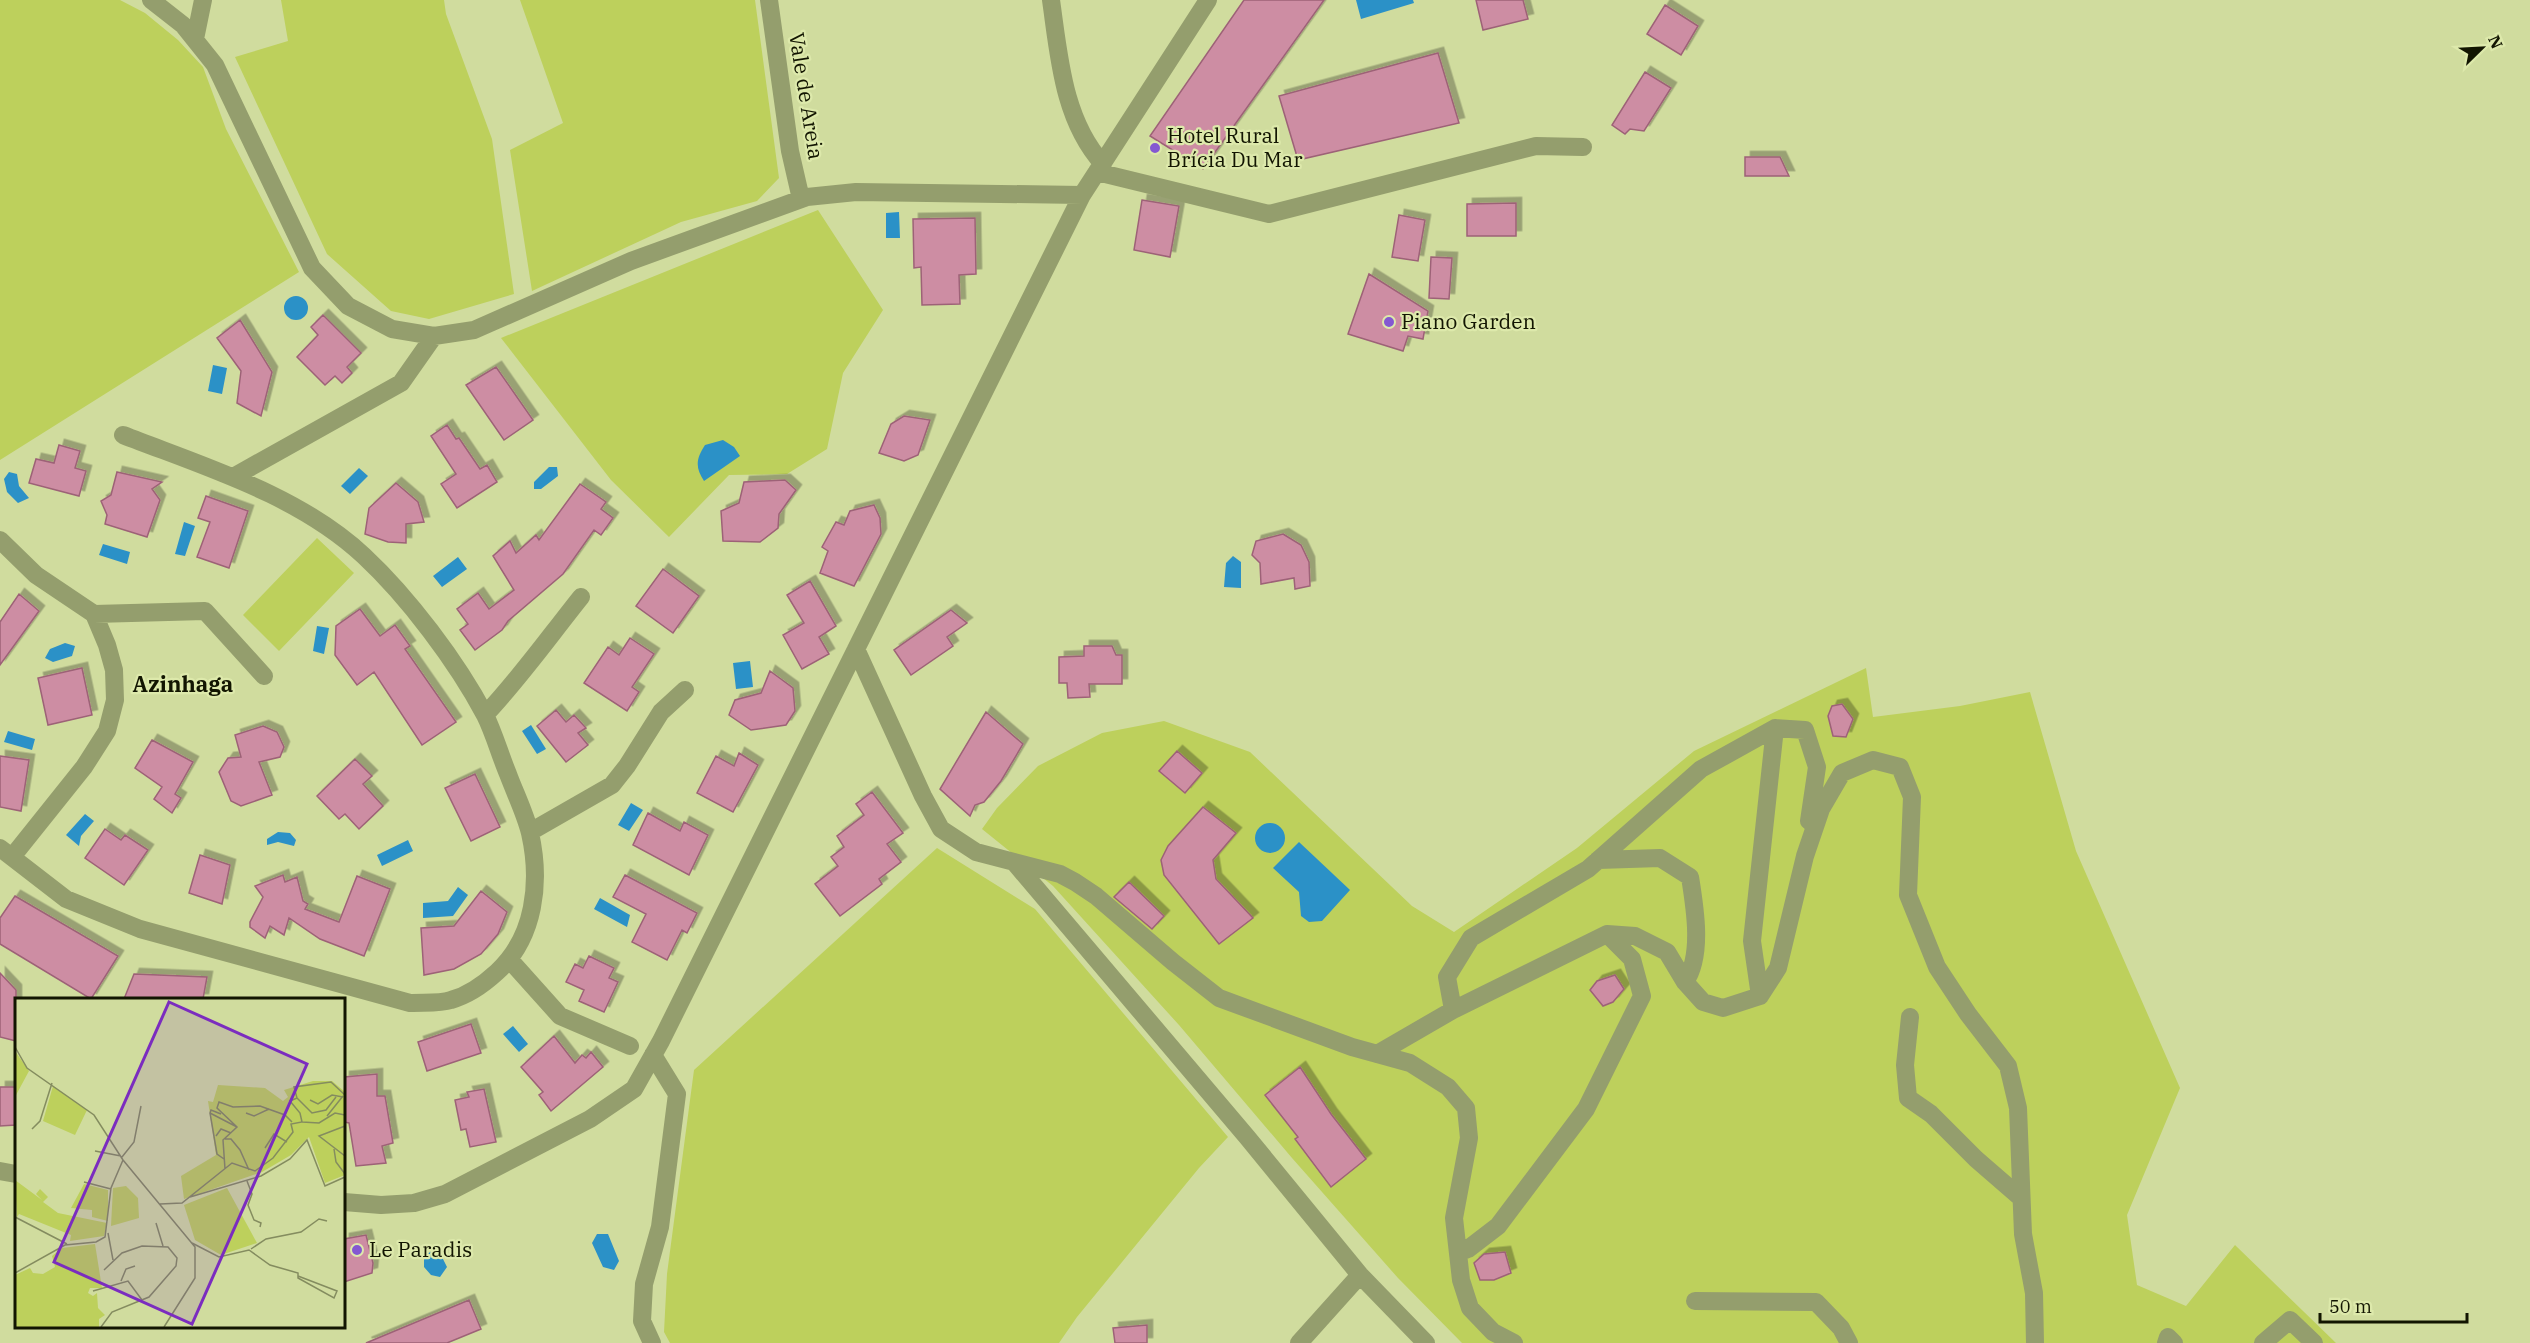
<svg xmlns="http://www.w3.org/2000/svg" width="2530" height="1343" font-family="'IBM Plex Serif',serif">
  <defs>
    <filter id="shadow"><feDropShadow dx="5.5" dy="-5.5" stdDeviation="0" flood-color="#0004"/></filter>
  </defs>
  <rect width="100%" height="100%" fill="#d0dc9e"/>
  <path fill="#bdd05c" d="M0,0H120L145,13L178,40L203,67L226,129L299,272L0,460Z
    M281,0H444L446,14L492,139L514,294L429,319L391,311L327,254L235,57L288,41Z
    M520,0H755L779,178L757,201L681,222L532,291L510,150L563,123Z
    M818,210L883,310L843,373L827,449L787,474L729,475L669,537L611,480L501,338Z
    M317,538L354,573L279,651L243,615Z
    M1866,668L1873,717L1960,706L2030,692L2076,851L2180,1088L2127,1215L2137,1285L2186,1306L2235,1245L2336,1343H1462L1398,1278L1292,1158L1179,1025L1053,886L982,829L997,808L1038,766L1102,733L1164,721L1250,752L1412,906L1454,932L1577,848L1694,751Z
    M937,848L1035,909L1228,1137L1199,1168L1077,1317L1059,1343H670L664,1332L667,1274L694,1070Z"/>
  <path fill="#2b91c7" d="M1356,0H1413L1414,3L1361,19Z
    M899,212L900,238H886V213Z
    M284 308a12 12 0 1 1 24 0a12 12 0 1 1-24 0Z
    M213,365L227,368L222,394L208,391Z
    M723,440L734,447L740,456L704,481C695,467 696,459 705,445Z
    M549,467H557L558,476L541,489H534V482Z
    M359,468L368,476L350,494L341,486Z
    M9,472L17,474L19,486L29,498L18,503L7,492L4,479Z
    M184,522L195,526L185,556L175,554Z
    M103,544L130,552L127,564L99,555Z
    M1233,556L1241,562V588L1224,587L1226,563Z
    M458,557L467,569L442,587L433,576Z
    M317,626L329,628L324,654L313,651Z
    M65,643L75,646L72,656L53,662L45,658L50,649Z
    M750,661L753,687L736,689L733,663Z
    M531,725L546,749L537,754L522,731Z
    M8,731L35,739L32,750L4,742Z
    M631,803L643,810L629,831L618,825Z
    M85,814L94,821L81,836L79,846L66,835Z
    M1255 838a15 15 0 1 1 30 0a15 15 0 1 1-30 0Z
    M278,832L290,833L296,840L294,846L278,842L267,845V839Z
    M408,840L413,851L382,866L377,855Z
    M1299,842L1350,890L1322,921L1309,922L1301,916L1299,892L1273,868Z
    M458,887L468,895L453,916L423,918V903L448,901Z
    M600,898L630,915L627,927L594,909Z
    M513,1026L528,1044L519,1052L503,1034Z
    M597,1234H608L619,1261L614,1270L603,1267L592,1243Z
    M435,1249L440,1253L447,1267L440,1277L431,1275L424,1267V1256Z"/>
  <path fill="#cd8da3" stroke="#9d6277" stroke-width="1.5" filter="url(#shadow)" d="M1244,0H1324L1203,169L1150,136Z
    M1476,0H1523L1528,19L1483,30Z
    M1665,5L1698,26L1681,55L1647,34Z
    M1438,53L1459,123L1298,160L1279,96Z
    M1645,72L1671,88L1644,131L1630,129L1625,134L1612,125Z
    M1745,157H1780L1789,176H1745Z
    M1142,200L1179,206L1170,257L1134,250Z
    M1516,203V236H1467V204Z
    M1399,215L1425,220L1418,261L1392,257Z
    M975,218L976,274L959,275L960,304L922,305L921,267L914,268L913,219Z
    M1431,257L1452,258L1449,299L1429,298Z
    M1369,274L1428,311L1423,339L1408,336L1403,351L1348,334Z
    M323,315L361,353L347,367L352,373L342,383L335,376L325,385L297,357L318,335L311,327Z
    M240,320L272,372L261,416L237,403L241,371L217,338Z
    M496,367L533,420L504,440L466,385Z
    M904,416L930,420L918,455L904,461L879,453L891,424Z
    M447,425L456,439L459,438L480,469L487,465L497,482L457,508L441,484L456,474L431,436Z
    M59,445L80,451L75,468L86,471L79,496L29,483L36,459L54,463Z
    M117,472L162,482L152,489L160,500L147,537L105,524L107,515L101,501L111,495Z
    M785,480L796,490L779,514L778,528L760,542L723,541L721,511L739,503L744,482Z
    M396,483L418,502L424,522L406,524V543L388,542L365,534L369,508Z
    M580,484L606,502L601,509L613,518L601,535L594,530L563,574L508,621L502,630L475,650L460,630L468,624L457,609L478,593L489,609L514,590L493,556L510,541L516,553L536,535L539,540Z
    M206,496L248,511L229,568L197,557L210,522L198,518Z
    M874,505L880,518L881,534L854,586L820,573L828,551L822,547L836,522L844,525L850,511Z
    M1283,534L1301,545L1309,562L1310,586L1295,589L1294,578L1261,584L1260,563L1252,555L1256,541Z
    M663,569L699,596L673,633L636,606Z
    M810,581L836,626L819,637L829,654L802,669L783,635L804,623L787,595Z
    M19,594L39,611L0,665V622Z
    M360,609L380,636L395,625L410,646L405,649L456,722L422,745L374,672L357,685L335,655L336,626Z
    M951,610L967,623L947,637L953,646L911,675L894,650Z
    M630,638L654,654L632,687L639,692L627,711L584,683L608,647L619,655Z
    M1084,646H1112L1116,655H1122V684H1089L1090,697L1068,698L1067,683H1059V657L1084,656Z
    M82,668L92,715L48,725L38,678Z
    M770,671L793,688L795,711L786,725L751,730L729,715L735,700L761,693Z
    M1842,704L1853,719L1846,737L1833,736L1828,716L1832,706Z
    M556,710L566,722L574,715L586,728L578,733L588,745L566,762L537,726Z
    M986,712L1023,744L1001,781L984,802L975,805L970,816L940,789Z
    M263,726L277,732L284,747L280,757L259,762L272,795L241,806L231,801L219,772L228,758L241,757L235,735Z
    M152,740L193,762L175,794L181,798L172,813L154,799L162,787L135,768Z
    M1177,751L1202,773L1185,793L1159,771Z
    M739,753L758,765L733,812L697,793L716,756L734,766Z
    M0,756L29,760L21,811L0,807Z
    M355,759L372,776L363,784L383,806L359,829L345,814L339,819L317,796Z
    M475,774L500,827L471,841L445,788Z
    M872,792L903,833L887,844L901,862L879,879L882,884L840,916L815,884L838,866L831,857L844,847L837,836L864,815L856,804Z
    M1203,807L1236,833L1213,860L1216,879L1253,918L1219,944L1164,875L1161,860L1168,846Z
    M648,813L680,831L684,822L708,835L689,875L633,845Z
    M105,829L121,840L125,835L148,850L124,885L85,858Z
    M200,855L230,865L222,904L189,893Z
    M283,875L285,882L297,877L303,901L308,904L305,909L339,922L357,876L390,889L364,956L320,939L289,918L284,935L270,926L265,938L250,927V922L263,897L255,886Z
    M625,875L697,913L687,933L682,930L667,960L632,942L646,914L613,897Z
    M1129,882L1164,916L1152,929L1114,897Z
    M481,891L507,912L498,934L481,954L454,969L424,975L421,928L454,926Z
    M15,896L118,956L91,999L0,944V918Z
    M589,956L614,968L609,978L618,982L604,1012L579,1001L584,990L566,982L575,964L583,968Z
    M0,973L16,990V1041L0,1037Z
    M134,974L207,977L203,999H124Z
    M1615,975L1624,989L1613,1002L1603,1006L1590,990L1597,981Z
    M471,1024L481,1053L427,1071L418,1042Z
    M554,1036L575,1063L582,1055L586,1058L591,1052L603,1067L551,1111L539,1095L543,1092L521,1067Z
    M1300,1067L1331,1114L1366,1159L1331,1187L1295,1139L1298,1137L1265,1095Z
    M377,1074V1096H385L393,1143L382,1146L386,1163L356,1166L349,1123L344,1122V1077Z
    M0,1087H16V1125L0,1126Z
    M484,1089L496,1142L470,1147L466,1129L461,1130L455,1100L469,1097L467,1092Z
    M366,1235L373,1263L372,1273L344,1282V1239Z
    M1505,1252L1511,1273L1494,1280H1480L1474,1263L1484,1254Z
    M469,1300L481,1329L447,1343H366Z
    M1147,1325V1343H1115L1113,1328Z"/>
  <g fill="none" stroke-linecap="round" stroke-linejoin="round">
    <path stroke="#949e6d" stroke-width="18" d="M151,0L183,25L215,65L312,268L348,306L392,329L434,336L474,330L631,261L807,197L856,192L1082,195
      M769,0L790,151L801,199
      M1051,0C1059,56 1063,120 1103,164
      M195,39L203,0
      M1097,172L1269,214L1536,146L1583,147
      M233,477L401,383L434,336
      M0,540L36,575L94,614L107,645L114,670L115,700L107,731L84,767L12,857
      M94,614L205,611L264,676
      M856,649L923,796L941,829L976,852L1060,874L1075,882L1096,896L1173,962L1219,998L1352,1047L1410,1063L1448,1087L1466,1108L1469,1138L1454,1218L1461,1280L1470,1308L1493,1332L1514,1343
      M485,715C520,678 549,637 581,597
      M530,832L612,785L627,766L661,712L685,690
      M0,848L66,899L140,929L410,1003C423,1002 439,1004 451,1000C469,995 484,984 497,972C535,937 541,882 530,833C525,813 515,793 508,774C500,755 494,733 485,715C457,662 408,597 364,556C299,495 205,467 123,435
      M1598,860L1660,858L1690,877C1695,908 1703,956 1685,982
      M1014,862L1247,1137L1360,1275L1426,1343
      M509,959L560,1016L630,1046
      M1760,996L1752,941L1775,728
      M1453,1010L1447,977L1471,938L1588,869L1701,769L1775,728L1805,730L1817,767L1809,821
      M1910,1017L1905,1065L1908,1098L1931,1114L1976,1159L2021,1198
      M1377,1054L1453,1010L1607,934L1635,936L1667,952L1685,982L1703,1002L1723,1008L1760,996L1778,968L1805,856L1821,809L1842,773L1873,760L1900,767L1912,797L1908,895L1937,967L1968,1014L2008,1066L2018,1108L2023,1234L2034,1293L2035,1343
      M0,1171L16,1174
      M344,1202L381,1205L414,1203L445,1194L590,1119L634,1089L661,1041L1082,195L1208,0
      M1458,1253L1468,1249L1498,1226L1586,1109L1642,996L1632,959L1607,934
      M1695,1301L1816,1302L1841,1328L1849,1343
      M652,1343L642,1321L644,1284L660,1227L677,1094L653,1055
      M1299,1343L1360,1275
      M2166,1343L2168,1337L2174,1343
      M2263,1343L2290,1320L2314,1343"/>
  </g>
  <g fill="#8458d1" stroke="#dde9ab" stroke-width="2">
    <circle cx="1155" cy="148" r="6"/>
    <circle cx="1389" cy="322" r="6"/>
    <circle cx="357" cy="1250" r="6"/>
  </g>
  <g text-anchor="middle" stroke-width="4.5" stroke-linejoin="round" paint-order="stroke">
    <g font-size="21" fill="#121501" stroke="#dde9ab">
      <text transform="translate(806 96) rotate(81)" y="7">Vale de Areia</text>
    </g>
    <g font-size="21" fill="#121501" stroke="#dde9ab" text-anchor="start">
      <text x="1167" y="143">Hotel Rural<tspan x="1167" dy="24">Brícia Du Mar</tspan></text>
      <text x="1401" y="329">Piano Garden</text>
      <text x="369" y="1257">Le Paradis</text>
    </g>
    <g font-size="22" font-weight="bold" fill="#121501" stroke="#dde9ab">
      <text x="183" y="692">Azinhaga</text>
    </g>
  </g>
  <g transform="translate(15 998)">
    <rect width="330" height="330" fill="#d0dc9e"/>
    <path d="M0,53L14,73L0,99ZM298,83H317L330,94V177L310,185L294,139L276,157L247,174L169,201L166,178L201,157L193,103L198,104L203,87L250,90L268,103L273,99L269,92ZM38,88L72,112L60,137L28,123ZM0,182L27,202L21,196L25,191L33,199L28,204L43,215L92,225L89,238L55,243L56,237L4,216L2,219ZM69,186L93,192V223L77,219V212L56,210ZM111,188L123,200L124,220L96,228L98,190ZM212,190L242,245L206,257L180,242L169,207ZM80,246L87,290H75L73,295L78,298L82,295L83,310L90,317L84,321V329H0V277L15,270L18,275L28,276L40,269L37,258L47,250Z" fill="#bdd05c"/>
    <path fill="none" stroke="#848c5f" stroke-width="1.5" d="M0,49L12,70L79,117L108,162L180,249V280L149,329M282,100L297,115L311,112L321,99M295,102L303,106L317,97L328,99M195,115L222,129M231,115L239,118L254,111M206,116L196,112L195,115L202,156L209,161M312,118L328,98M287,124L304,125L320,115L330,117M330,128L304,138L330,158M17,131L25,123L37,85M201,138L206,131L216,135M210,141H216L225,152L234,172M250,150L259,136L272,144M319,151L321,164L330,176M80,153L106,158M107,159L119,144L126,108M210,171L208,142L222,129L202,110L204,104L218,109L245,108L270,117L277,124M232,183L237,196L233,207L239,222L246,225L245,229M69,184L96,191M175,199L246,178L275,161L292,142L310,188L330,179M145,206L167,205L217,165L240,173L258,160L278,134L276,126L287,124L285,115L275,103L282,100L279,89L316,84L330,97M0,219L52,246M141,225L148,248M93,235L98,262M177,245L204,259L234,252L255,267L283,275V280L319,300L322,293L283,278M236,251L251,241L286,234L304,221L312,223M0,275L50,247L81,244L90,239L96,190L108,162M106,283L111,271L120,268M78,293L113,283L127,302M86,329L97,314L134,299L161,268L162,260L153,249L127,248L107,255L89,272"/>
    <path fill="#7b2cbf" fill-opacity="0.15" stroke="#7b2cbf" stroke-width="3" d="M154,4L292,66L177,326L39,264Z"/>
    <rect width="330" height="330" fill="none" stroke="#121501" stroke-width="3"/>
  </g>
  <g transform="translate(2482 48) rotate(66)" stroke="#dde9ab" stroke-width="4.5" paint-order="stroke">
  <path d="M0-4.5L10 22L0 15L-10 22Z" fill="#121501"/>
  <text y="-9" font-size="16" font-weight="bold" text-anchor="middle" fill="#121501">N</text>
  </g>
  <path d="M2320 1313v9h147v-9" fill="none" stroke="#121501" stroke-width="3"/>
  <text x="2329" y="1313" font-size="18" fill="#121501" stroke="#dde9ab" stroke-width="4.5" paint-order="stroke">50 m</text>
</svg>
